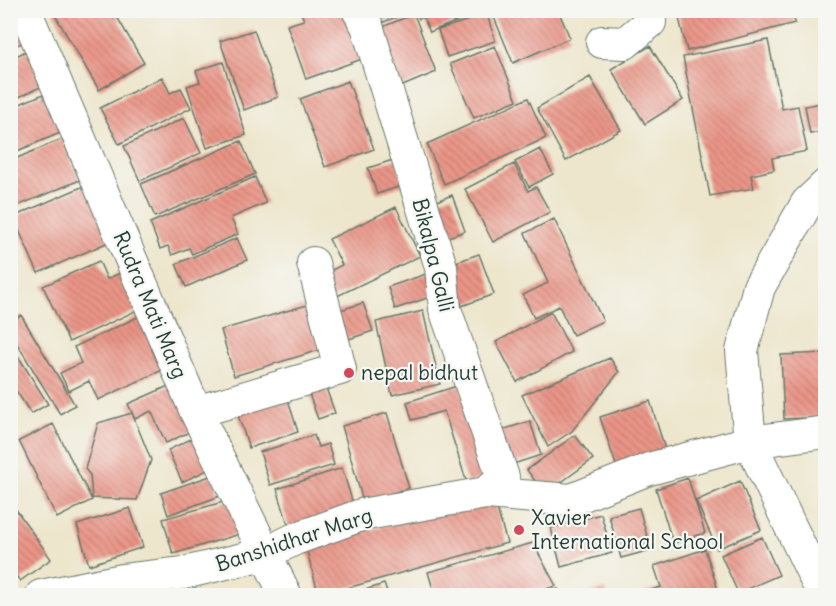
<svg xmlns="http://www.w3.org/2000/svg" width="836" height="606" font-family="Delius,sans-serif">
  <defs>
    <pattern id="building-back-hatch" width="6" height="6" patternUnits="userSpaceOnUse" patternTransform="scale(1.5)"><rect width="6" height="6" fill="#eb9587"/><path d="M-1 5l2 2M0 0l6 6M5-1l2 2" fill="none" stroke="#be7b6f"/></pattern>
  </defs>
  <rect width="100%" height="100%" fill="#f6f6f2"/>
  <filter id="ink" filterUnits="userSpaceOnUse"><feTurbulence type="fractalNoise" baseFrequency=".0167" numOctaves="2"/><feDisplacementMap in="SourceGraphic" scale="12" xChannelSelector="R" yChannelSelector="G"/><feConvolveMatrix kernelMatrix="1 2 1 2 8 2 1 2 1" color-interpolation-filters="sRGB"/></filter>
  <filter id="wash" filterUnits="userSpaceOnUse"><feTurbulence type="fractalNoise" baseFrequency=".008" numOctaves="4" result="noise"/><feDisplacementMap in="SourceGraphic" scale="24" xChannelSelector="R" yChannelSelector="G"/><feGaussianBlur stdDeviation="1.35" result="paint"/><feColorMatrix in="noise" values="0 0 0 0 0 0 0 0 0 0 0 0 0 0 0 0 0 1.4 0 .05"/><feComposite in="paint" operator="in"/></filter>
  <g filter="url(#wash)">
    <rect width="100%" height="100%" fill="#ede6cc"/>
    <g id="blocks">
      <path fill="url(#building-back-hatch)" d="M10,10L27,41L10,48Z
        M52,10H113L144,63L99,90Z
        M300,10H322L323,13L329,10H345L362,59L306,79L287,25L304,20Z
        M367,10H411V11L374,26Z
        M416,10H483V11L430,32L423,17L419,19Z
        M491,10H558L570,38L513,63Z
        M689,10H792L795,23L687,51L678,14Z
        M414,14L436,72L398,88L375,30Z
        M487,14L495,41L447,57L438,30Z
        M254,30L278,97L244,110L220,41Z
        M768,40L782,109L798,106L807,151L772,158L774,170L751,175L754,188L710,196L683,57Z
        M495,46L517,100L474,118L450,64Z
        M650,46L683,100L645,124L611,69Z
        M28,50L45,85L10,101V59Z
        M223,62L246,135L207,148L187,86L200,82L196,71Z
        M162,77L170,93L181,88L191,108L119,144L100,108Z
        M590,77L621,130L566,161L537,108Z
        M348,81L374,149L325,167L300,99Z
        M46,93L65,131L10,154V108Z
        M528,98L546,138L444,184L427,144Z
        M826,102V131L810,134L805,106Z
        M184,118L201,153L140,181L124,146Z
        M62,139L80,180L10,209V161Z
        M241,141L255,174L155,217L141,184Z
        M540,149L553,174L529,187L515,162Z
        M396,159L404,185L377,194L368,168Z
        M514,164L528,191L536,187L550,212L493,242L465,189Z
        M255,177L266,203L231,218L238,234L192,254L189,248L172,255L168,246L160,249L150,223Z
        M86,185L111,241L38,273L13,217Z
        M452,195L465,231L443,239L430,204Z
        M396,207L420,256L329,300L318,277L342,265L329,239Z
        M554,219L603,321L573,335L559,306L534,318L523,295L548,283L525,233Z
        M237,238L247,260L186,287L176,264Z
        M479,254L494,294L462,306L448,265Z
        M99,261L107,279L122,272L140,309L69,342L43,286Z
        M432,272L439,294L395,309L388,287Z
        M363,303L373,331L343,341L334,312Z
        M307,305L320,350L234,376L221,330Z
        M423,311L440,384L392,395L376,322Z
        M551,312L572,352L517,382L496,342Z
        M144,314L169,367L98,400L89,381L69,391L60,373L81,363L74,347Z
        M21,315L75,405L60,414L10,332V322Z
        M10,343L48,404L31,414L10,381Z
        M826,353V417L784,419L781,355Z
        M610,358L619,372L572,431L548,447L522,395Z
        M322,377L335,413L318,419L305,383Z
        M173,384L194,430L166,443L151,411L135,419L128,404Z
        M460,385L489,476L467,483L444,411L412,420L407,402Z
        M285,390L298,432L249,448L235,406Z
        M650,401L666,452L617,468L600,417Z
        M132,413L151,460L137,500L92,498L90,475L85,469L98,423Z
        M387,413L409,488L363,502L342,426Z
        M530,421L541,455L504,467L493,433Z
        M53,424L92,500L57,518L19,441Z
        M314,435L318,447L328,444L334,465L270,485L260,452Z
        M575,435L593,459L545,494L527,470Z
        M197,436L212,468L182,482L168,450Z
        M342,468L354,507L289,527L277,489Z
        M213,475L220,496L168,515L161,493Z
        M688,478L705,533L673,543L656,489Z
        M740,481L761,530L717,549L696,501Z
        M493,495L507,543L319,596L306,548Z
        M230,500L240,534L173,554L163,519Z
        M15,508L51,559L20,581L10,568V511Z
        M130,508L143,547L89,565L77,525Z
        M639,508L651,550L621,558L609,516Z
        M601,514L612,553L561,567L551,528Z
        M762,537L779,575L738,593L721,555Z
        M533,543L556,586L521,596H435L428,572Z
        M705,549L720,596H646L645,592L661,587L654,566Z
        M384,584L389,596H349V595Z
        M558,589L562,596H538V595Z
        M605,589L607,596H584L583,595Z"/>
    </g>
  </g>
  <g filter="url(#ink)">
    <use href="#blocks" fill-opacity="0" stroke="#677869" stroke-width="1.5"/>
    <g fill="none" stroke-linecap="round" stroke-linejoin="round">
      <g stroke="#677869" stroke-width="34">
        <path id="street" d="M25,10L196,412L286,596
          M358,10L367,26L441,267L445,309L503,477L486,493
          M602,42L625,43L650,22V10
          M826,185L807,203L759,287L742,351L750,442L820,588L826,593
          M196,412L340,369L313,263
          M41,596L123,580L184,573L264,554L295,539L361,515L486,493L571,500L649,469L750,442L826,432"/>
      </g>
      <use href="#street" stroke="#fff" stroke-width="32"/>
    </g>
  </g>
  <g fill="#d1495b" stroke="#f6f6f2" stroke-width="2">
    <circle cx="349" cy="373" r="6"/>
    <circle cx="519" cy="530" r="6"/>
  </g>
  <g text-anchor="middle" stroke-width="4.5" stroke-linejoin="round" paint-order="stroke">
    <g font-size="21" fill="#1f3d34" stroke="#f6f6f2">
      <text transform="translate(433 255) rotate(76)" y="7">Bikalpa Galli</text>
      <text transform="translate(150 305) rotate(67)" y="7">Rudra Mati Marg</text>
      <text transform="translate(294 540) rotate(-18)" y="7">Banshidhar Marg</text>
    </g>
    <g font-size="21" fill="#1f3d34" stroke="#f6f6f2" text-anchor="start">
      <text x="361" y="380">nepal bidhut</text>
      <text x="531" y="525">Xavier<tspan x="531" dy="24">International School</tspan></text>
    </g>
  </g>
  <rect width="836" height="606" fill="none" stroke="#f6f6f2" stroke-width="36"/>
</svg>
